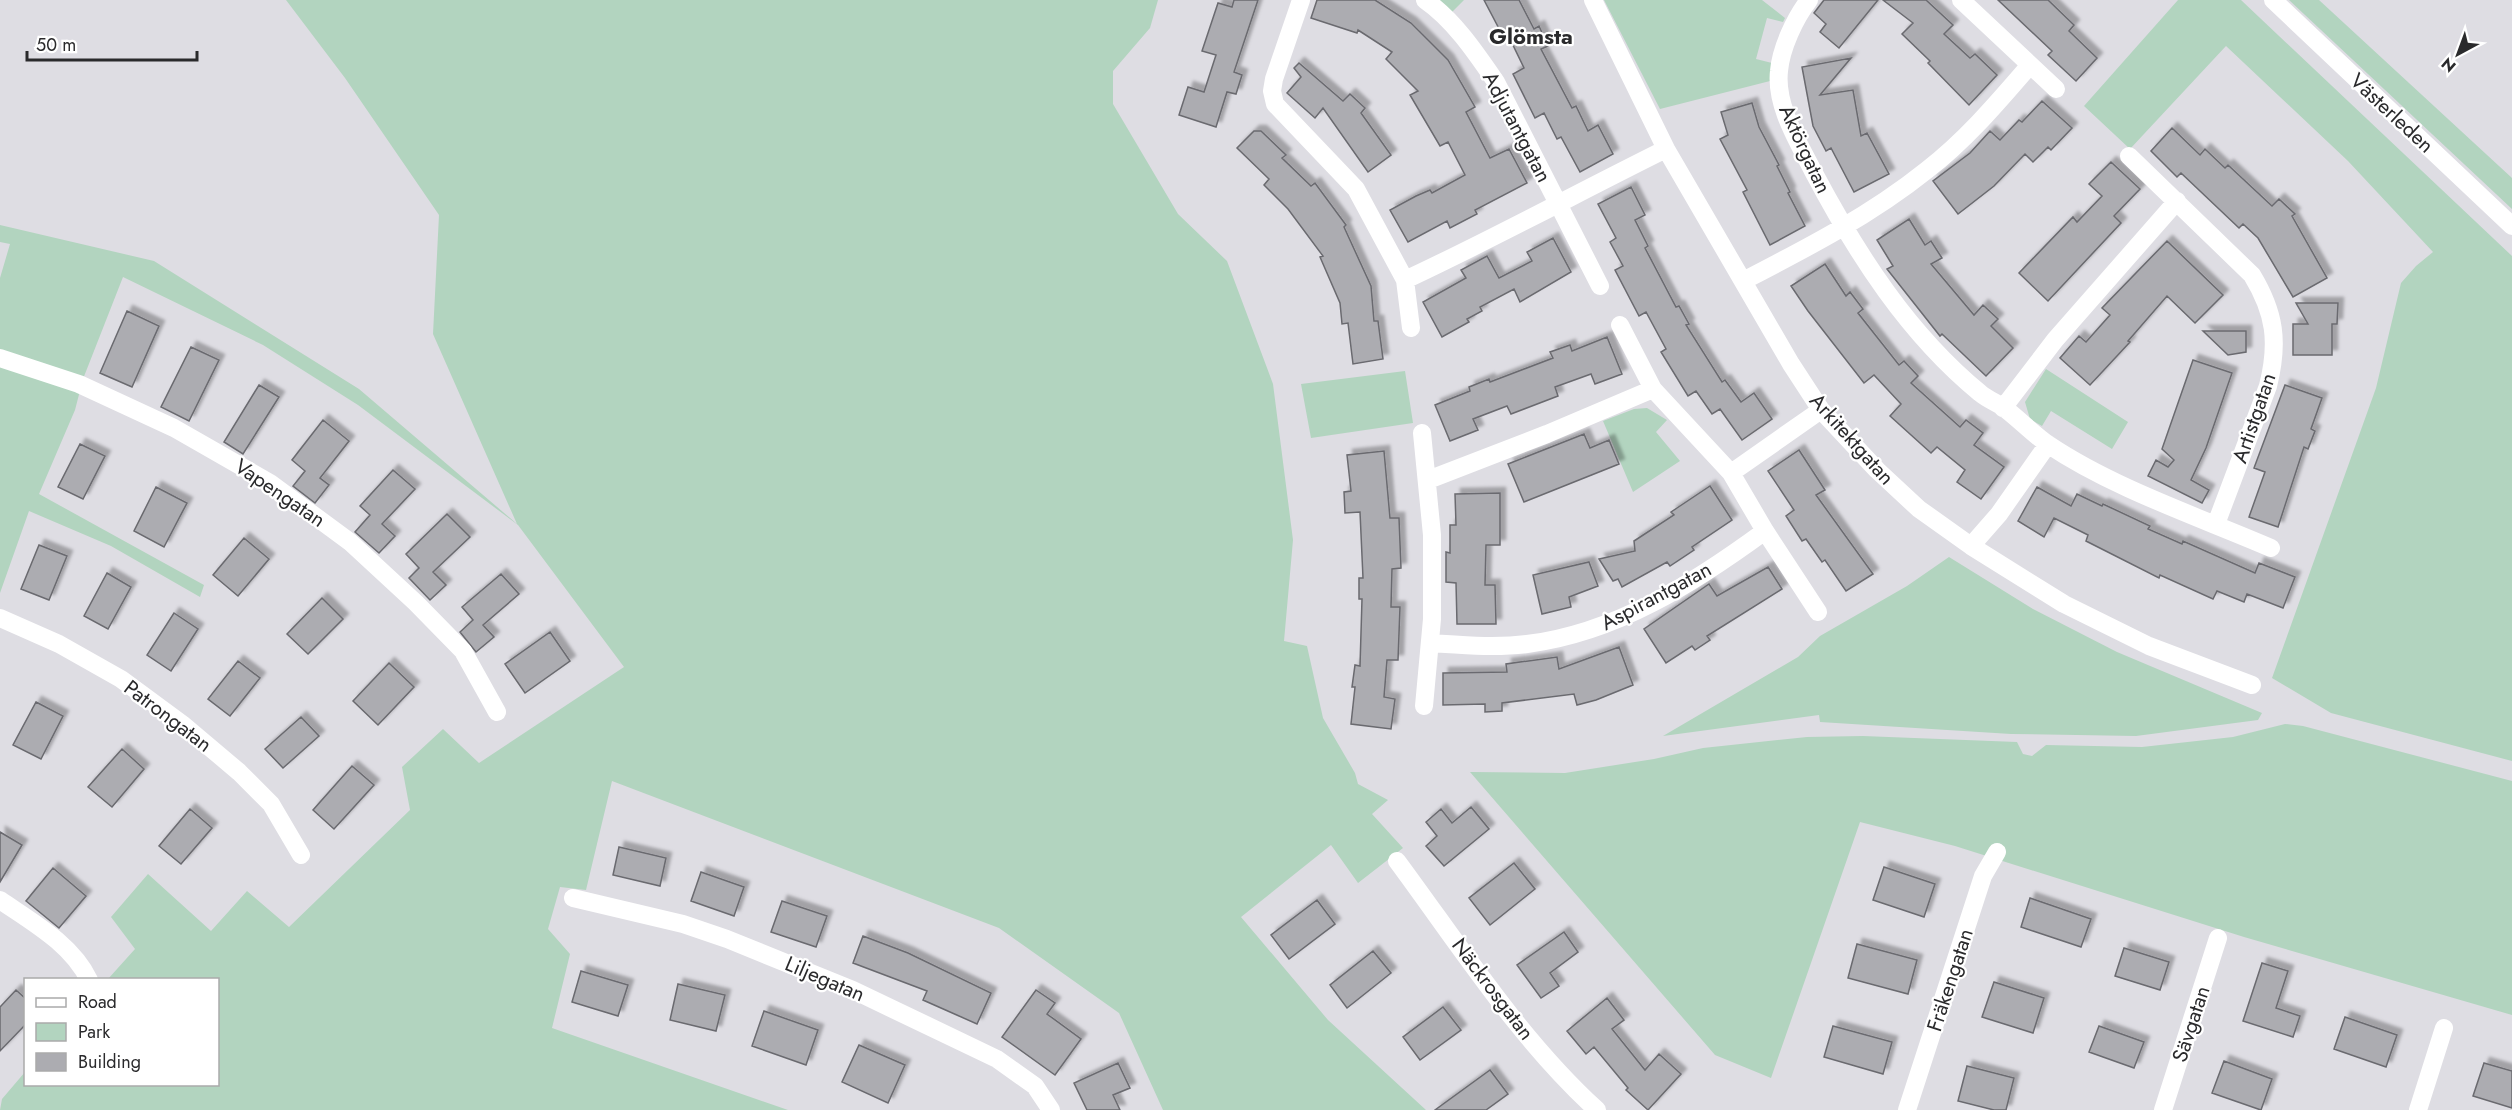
<svg xmlns="http://www.w3.org/2000/svg" width="2512" height="1110" font-family="Jost,sans-serif">
  <defs>
    <filter id="shadow"><feDropShadow dx="5.5" dy="-5.5" stdDeviation="1.5" flood-color="#0004"/></filter>
  </defs>
  <rect width="100%" height="100%" fill="#dedde3"/>
  <path fill="#b2d4bf" d="M286,0H1158L1150,28L1113,71V104L1178,214L1227,261L1273,384L1293,540L1284,641L1307,646L1323,718L1355,773L1358,784L1388,800L1372,814L1403,848L1358,883L1331,845L1241,917L1328,1020L1426,1110H1163L1119,1013L999,928L612,781L586,890L560,887L548,929L570,954L552,1028L788,1110H0L2,1099L25,1072L26,1084H218V980L108,979L135,949L111,917L148,874L211,931L247,891L289,927L410,810L402,767L443,729L479,763L624,667L518,525L358,405L263,345L123,277L83,379L75,410L39,494L204,585L200,597L111,546L29,511L0,593V278L10,244L0,242V225L154,261L359,389L517,524L433,334L439,215L345,78Z
    M1437,0H1464L1452,12Z
    M1604,0H1762L1785,18L1783,22L1767,18L1756,59L1772,63L1774,80L1660,109Z
    M2178,0H2241L2512,256V761L2331,713L2272,678L2376,388L2401,283L2416,266L2433,252L2348,161L2226,46L2130,149L2084,106Z
    M2289,0H2319L2512,178V209Z
    M2046,369L2128,422L2112,449L2051,411L2042,426L2030,419L2025,402Z
    M1405,371L1413,423L1311,438L1301,384Z
    M1647,408L1667,420L1656,432L1680,461L1633,492L1603,421L1634,409Z
    M1949,557L2033,609L2117,652L2262,713L2258,720L2136,736L2011,734L1820,722L1819,715L1663,736L1798,657L1820,636L1907,586Z
    M2285,724L2303,726L2512,781V1015L2244,937L1955,846L1860,822L1771,1078L1715,1055L1470,772L1565,773L1654,759L1703,748L1807,737L1863,736L2017,742L2023,754L2032,756L2046,745L2142,747L2233,737Z"/>
  <path fill="#acacb1" stroke="#6a6a6f" stroke-width="1.5" filter="url(#shadow)" d="M1234,0H1258L1234,72L1242,75L1236,94L1227,92L1216,127L1179,115L1188,87L1204,92L1216,55L1202,51L1218,3L1232,7Z
    M1317,0H1375L1411,23L1448,60L1475,107L1466,112L1490,158L1509,149L1527,183L1475,210L1477,214L1450,228L1447,221L1408,242L1390,210L1416,196L1430,190L1432,193L1465,175L1448,142L1440,146L1410,95L1418,91L1386,59L1392,52L1358,30L1357,33L1311,18Z
    M1484,0H1519L1534,29L1539,26L1548,46L1541,49L1572,108L1576,106L1588,131L1598,125L1613,154L1580,172L1561,137L1557,139L1544,113L1535,118L1513,74L1524,68L1508,35L1504,38Z
    M1824,0H1878L1839,48L1820,32L1826,24L1814,13Z
    M1883,0H1926L1953,25L1944,34L1970,58L1975,54L1997,75L1969,105L1928,63L1930,61L1902,34L1913,23Z
    M1998,0H2048L2074,25L2069,31L2097,58L2076,81L2048,55L2052,51Z
    M1851,58L1820,95L1853,90L1861,136L1867,133L1889,174L1854,192L1831,148L1826,151L1813,126L1802,67Z
    M1299,63L1343,101L1350,94L1365,108L1361,113L1391,155L1368,172L1323,108L1315,118L1287,93L1301,77L1294,68Z
    M2042,101L2072,128L2051,150L2048,147L2033,162L2025,154L1994,186L1958,214L1933,181L1970,153L1990,131L2000,140L2019,120L2022,122Z
    M1752,103L1759,127L1779,165L1777,166L1790,192L1788,193L1805,226L1770,245L1743,192L1747,190L1720,139L1728,135L1721,112Z
    M2172,128L2200,155L2205,149L2225,168L2228,165L2272,206L2279,199L2295,214L2292,216L2327,278L2293,297L2258,238L2243,224L2239,228L2181,173L2177,177L2151,151Z
    M1254,131H1261L1286,155L1282,158L1311,186L1315,183L1346,225L1344,227L1371,286L1374,321H1378L1383,359L1353,364L1348,323L1342,324L1340,303L1320,257L1323,256L1288,209L1264,185L1269,179L1237,148Z
    M2111,162L2140,189L2114,216L2121,223L2048,301L2019,273L2073,217L2077,222L2102,196L2089,184Z
    M1631,187L1645,215L1635,220L1648,246L1645,248L1676,307L1679,306L1689,324L1686,325L1722,382L1725,380L1741,402L1754,393L1772,419L1742,440L1720,409L1712,414L1696,391L1688,396L1661,352L1666,349L1646,312L1639,316L1615,270L1623,266L1610,242L1616,238L1598,204Z
    M1909,219L1925,245L1931,241L1942,258L1931,264L1974,315L1983,305L1998,319L1991,326L2013,348L1986,376L1942,334L1940,336L1887,269L1893,266L1877,240Z
    M1553,238L1571,272L1520,302L1514,289L1480,307L1482,311L1467,319L1469,322L1442,337L1423,302L1466,278L1461,270L1487,256L1499,278L1532,261L1527,252Z
    M2167,241L2223,295L2195,323L2167,296L2128,341L2130,342L2090,385L2060,358L2079,336L2086,342L2110,315L2102,308Z
    M1825,264L1846,296L1850,292L1863,309L1858,313L1899,365L1904,361L1918,376L1911,383L1960,427L1966,420L1983,433L1974,445L2004,467L1981,499L1957,482L1965,470L1937,447L1931,453L1890,416L1901,404L1874,375L1864,383L1808,311L1791,286Z
    M2296,303H2338L2337,324H2332V355H2293V324H2308Z
    M127,311L159,326L132,387L100,373Z
    M2203,331H2246V352L2228,355Z
    M1607,337L1622,374L1595,384L1591,374L1555,387L1558,396L1511,414L1507,406L1473,419L1478,430L1450,441L1435,405L1470,391L1469,387L1489,379L1490,382L1553,358L1550,352L1570,345L1572,351Z
    M191,347L219,360L189,421L161,407Z
    M2193,360L2232,373L2206,448L2191,480L2209,490L2202,503L2148,476L2156,460L2168,467L2174,460L2162,449Z
    M259,385L279,397L243,454L224,442Z
    M2285,385L2322,398L2311,429L2315,431L2308,449L2304,447L2278,527L2249,517L2265,472L2254,468Z
    M323,420L349,441L320,478L329,485L315,503L293,486L305,471L292,460Z
    M1584,434L1590,448L1609,440L1619,464L1524,502L1508,464Z
    M80,444L105,456L83,499L58,487Z
    M1799,450L1825,490L1816,495L1873,574L1846,591L1825,560L1822,562L1806,539L1802,541L1786,516L1794,510L1768,471Z
    M1384,451L1390,518H1399L1401,568L1392,569L1391,607H1400L1398,660H1387L1384,697L1395,699L1391,729L1351,724L1355,687H1352L1355,665L1360,666L1362,599H1359V578H1363L1360,512L1345,513L1344,492L1351,491L1347,455Z
    M393,470L415,489L382,524L395,536L379,553L355,532L370,515L360,506Z
    M1710,486L1732,520L1692,547L1694,550L1670,566L1667,562L1622,587L1618,579L1613,581L1599,559L1635,551L1634,541L1674,515L1671,512Z
    M156,487L187,503L164,547L134,531Z
    M2037,487L2071,506L2077,494L2102,506L2103,504L2150,526L2148,529L2182,544L2183,541L2255,573L2259,563L2295,577L2283,608L2247,594L2244,602L2217,591L2213,599L2160,575L2159,578L2086,541L2088,535L2054,518L2044,537L2018,521Z
    M1500,493V545H1486L1485,585H1495L1496,624H1457L1456,583L1446,582V552L1450,553V525H1456L1455,494Z
    M447,514L470,537L433,572L446,585L430,600L409,578L419,568L406,554Z
    M244,538L269,559L238,596L213,575Z
    M39,545L67,556L49,600L21,589Z
    M1589,562L1598,586L1569,597L1571,607L1542,614L1533,575Z
    M1768,567L1782,589L1707,636L1710,640L1695,650L1692,646L1666,663L1644,629L1709,584L1717,596Z
    M107,573L131,587L108,629L84,616Z
    M501,574L519,594L483,625L494,637L476,652L460,632L473,620L462,607Z
    M322,598L343,619L308,654L287,634Z
    M174,613L198,629L171,671L147,655Z
    M550,632L570,661L525,693L505,664Z
    M1619,647L1633,685L1596,700L1577,705L1574,694L1502,703V711L1485,712V704L1443,705V673L1507,672L1506,664L1557,657L1559,669Z
    M238,661L260,678L230,716L208,699Z
    M389,663L414,687L378,725L353,701Z
    M36,702L63,716L41,759L13,745Z
    M301,717L319,736L283,768L265,749Z
    M122,749L144,769L112,807L88,787Z
    M352,766L374,785L334,829L313,810Z
    M1471,807L1489,829L1444,866L1426,846L1437,836L1426,822L1441,809L1452,823Z
    M190,809L212,828L181,864L159,846Z
    M0,832L22,845L0,882Z
    M619,847L666,858L660,886L613,875Z
    M1514,863L1535,889L1490,925L1469,898Z
    M1884,867L1935,884L1924,917L1873,900Z
    M53,868L86,896L59,928L26,901Z
    M701,872L744,887L734,916L691,901Z
    M2030,898L2091,919L2081,947L2021,927Z
    M1317,900L1335,924L1289,959L1271,935Z
    M782,901L827,916L816,947L771,932Z
    M1564,932L1578,952L1550,973L1559,986L1541,998L1517,965Z
    M863,936L908,953L991,993L977,1024L923,1000L927,991L853,963Z
    M1857,944L1917,960L1908,994L1848,978Z
    M2124,948L2169,962L2160,990L2115,976Z
    M1373,951L1391,973L1347,1008L1330,985Z
    M2262,963L2288,971L2276,1008L2300,1016L2293,1037L2243,1021Z
    M581,971L628,985L618,1016L572,1002Z
    M1994,982L2044,998L2033,1033L1982,1017Z
    M678,984L725,995L716,1031L670,1020Z
    M16,990L26,999V1024L0,1051V1007Z
    M1036,990L1055,1003L1047,1014L1081,1039L1055,1075L1002,1037Z
    M1607,998L1624,1020L1612,1029L1645,1070L1659,1054L1681,1074L1648,1110L1626,1090L1628,1088L1594,1047L1586,1054L1567,1031Z
    M1443,1007L1461,1030L1420,1060L1403,1037Z
    M764,1011L818,1030L806,1065L752,1046Z
    M2345,1017L2397,1035L2386,1067L2334,1049Z
    M1833,1026L1892,1042L1883,1074L1824,1057Z
    M2099,1026L2144,1042L2134,1068L2089,1052Z
    M859,1045L905,1065L888,1103L842,1082Z
    M2224,1061L2272,1079L2261,1110L2212,1093Z
    M1118,1063L1130,1088L1113,1095L1120,1110H1087L1074,1083Z
    M2484,1063L2512,1071V1108L2473,1096Z
    M1967,1066L2014,1078L2006,1110H1994L1958,1101Z
    M1490,1070L1508,1094L1486,1110H1435Z"/>
  <g fill="none" stroke-linecap="round" stroke-linejoin="round">
    <path stroke="#fff" stroke-width="18" d="M1301,0L1274,79L1272,91L1275,104L1356,189L1405,280L1411,328
      M1425,0C1454,20 1476,53 1496,82L1600,286
      M1593,0L1666,149L1791,364L1821,410L1877,470L1919,509L1971,546L2064,604L2149,646L2252,685
      M1809,0C1795,18 1781,48 1779,71C1775,106 1799,143 1814,173C1857,254 1908,334 1980,393C1987,399 1995,402 2003,407C2019,419 2033,434 2049,445C2113,488 2199,517 2271,548
      M1961,0L2056,89
      M2273,0L2512,226
      M2129,156L2252,275C2275,313 2279,342 2268,386L2216,524
      M1405,280C1493,239 1579,192 1666,149
      M1743,281C1807,248 1871,215 1927,170C1966,140 1998,102 2030,65
      M1620,325L1653,389L1731,473L1765,531L1818,612
      M0,358L79,384L174,428L270,483L350,542L416,603L463,651L497,712
      M2003,408L2055,340L2177,201
      M1422,433L1432,535V619L1424,706
      M1731,473L1821,410
      M1428,480L1547,434L1653,389
      M1971,546L1999,514L2048,444
      M0,618L59,644L121,679L182,724L239,772L271,804L301,855
      M1430,643C1462,645 1495,648 1527,644C1616,633 1694,583 1765,531
      M1397,861C1460,946 1519,1039 1597,1110
      M573,898L683,924L727,939L853,990L997,1059L1035,1086L1051,1110
      M0,900C32,922 72,944 89,980
      M1907,1110L1983,876L1997,852
      M2163,1110L2218,938
      M2418,1110L2444,1028"/>
  </g>
  <g text-anchor="middle" stroke-width="4.5" stroke-linejoin="round" paint-order="stroke">
    <g font-size="21" fill="#2a2a2c" stroke="#fff">
      <text transform="translate(2392 113) rotate(43)" y="7">Västerleden</text>
      <text transform="translate(1517 127) rotate(62)" y="7">Adjutantgatan</text>
      <text transform="translate(1805 149) rotate(65)" y="7">Aktörgatan</text>
      <text transform="translate(2254 418) rotate(-71)" y="7">Artistgatan</text>
      <text transform="translate(1852 439) rotate(48)" y="7">Arkitektgatan</text>
      <text transform="translate(280 493) rotate(34)" y="7">Vapengatan</text>
      <text transform="translate(1656 596) rotate(-28)" y="7">Aspirantgatan</text>
      <text transform="translate(168 716) rotate(37)" y="7">Patrongatan</text>
      <text transform="translate(825 979) rotate(23)" y="7">Liljegatan</text>
      <text transform="translate(1950 980) rotate(-72)" y="7">Fräkengatan</text>
      <text transform="translate(1493 989) rotate(53)" y="7">Näckrosgatan</text>
      <text transform="translate(2191 1024) rotate(-72)" y="7">Sävgatan</text>
    </g>
    <g font-size="22" font-weight="bold" fill="#2a2a2c" stroke="#fff">
      <text x="1531" y="44">Glömsta</text>
    </g>
  </g>
  <rect x="24" y="978" width="195" height="108" fill="#ffffff" stroke="#aaaaab" stroke-width="1.5"/>
  <rect x="36" y="998" width="30" height="9" fill="#ffffff" stroke="#aaaaab" stroke-width="1.5"/>
  <text x="78" y="1008" font-size="18" fill="#2a2a2c">Road</text>
  <rect x="36" y="1023" width="30" height="18" fill="#b2d4bf" stroke="#aaaaab" stroke-width="1.5"/>
  <text x="78" y="1038" font-size="18" fill="#2a2a2c">Park</text>
  <rect x="36" y="1053" width="30" height="18" fill="#acacb1" stroke="#aaaaab" stroke-width="1.5"/>
  <text x="78" y="1068" font-size="18" fill="#2a2a2c">Building</text>
  <g transform="translate(2458 54) rotate(221)" stroke="#ffffff" stroke-width="4.5" paint-order="stroke">
  <path d="M0-4.5L10 22L0 15L-10 22Z" fill="#2a2a2c"/>
  <text y="-9" font-size="16" font-weight="bold" text-anchor="middle" fill="#2a2a2c">N</text>
  </g>
  <path d="M27 51v9h170v-9" fill="none" stroke="#2a2a2c" stroke-width="3"/>
  <text x="36" y="51" font-size="18" fill="#2a2a2c" stroke="#ffffff" stroke-width="4.5" paint-order="stroke">50 m</text>
</svg>
